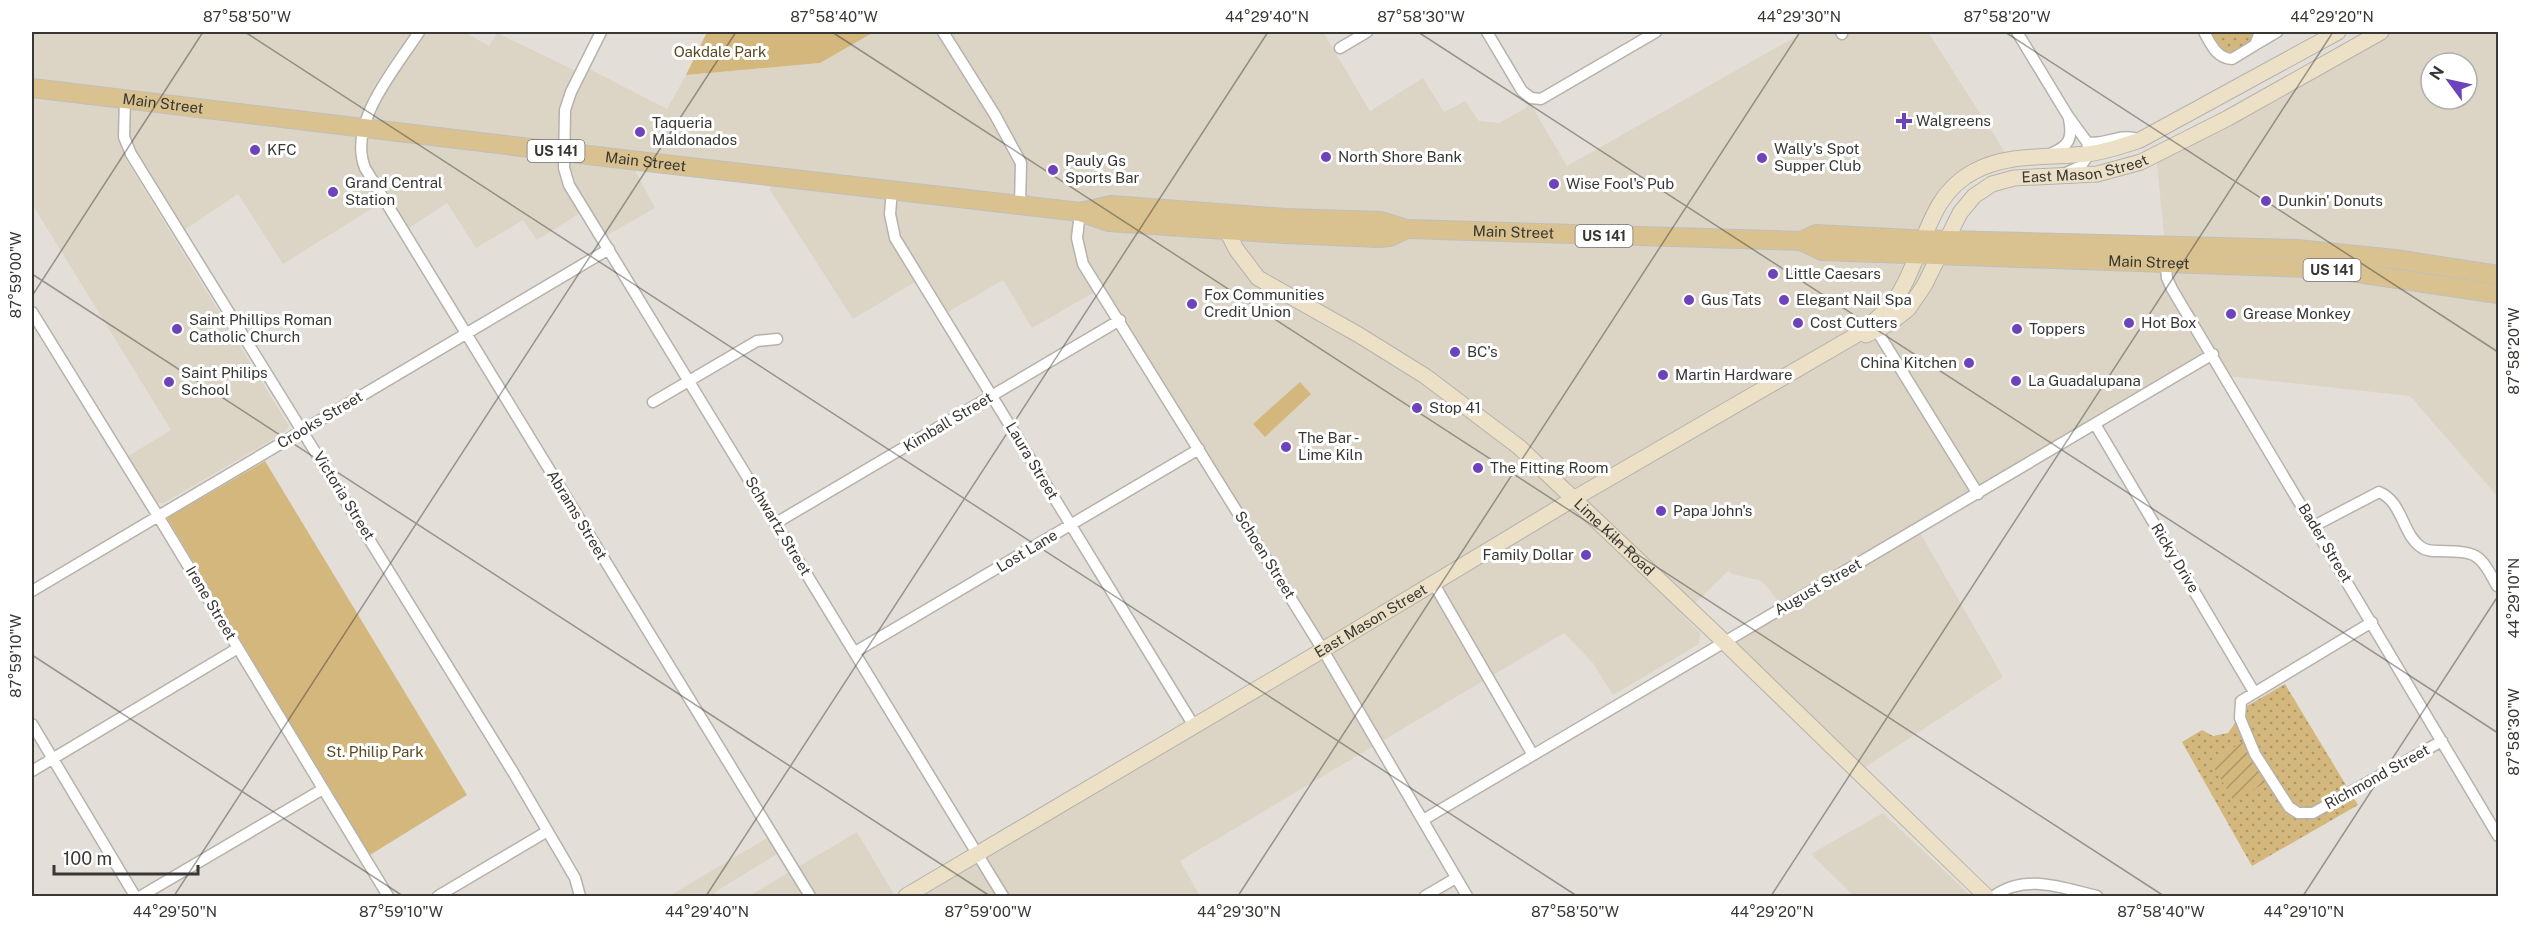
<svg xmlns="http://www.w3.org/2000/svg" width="2530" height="928" font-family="'Public Sans',sans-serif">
  <defs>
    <pattern id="grass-dots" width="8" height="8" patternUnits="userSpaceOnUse" patternTransform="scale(1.5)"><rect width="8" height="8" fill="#d4b77c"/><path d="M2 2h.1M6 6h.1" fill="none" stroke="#ad9666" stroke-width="1.8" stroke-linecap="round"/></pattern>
    <pattern id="garden-furrows" width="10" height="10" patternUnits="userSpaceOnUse" patternTransform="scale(1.5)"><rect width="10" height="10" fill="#d4b77c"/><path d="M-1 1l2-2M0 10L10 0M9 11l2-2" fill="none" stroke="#ad9666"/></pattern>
  </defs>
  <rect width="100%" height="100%" fill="#e3dfd8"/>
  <path fill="#dcd5c6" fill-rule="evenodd" d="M32,32H464L489,46L497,33L580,73L584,66L667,109L686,75L820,63L874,32H1323L1370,111L1423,78L1444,112L1465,101L1479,121L1499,123L1526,108L1531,98L1533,108L1567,166L1804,32H1928L2010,160L1970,173L1922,239L2287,267L2498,294V497L2410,396L2226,376L2213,355L1918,529L2003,677L1858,772L1725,641L1783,607L1762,581L1732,574L1728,571L1683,615L1700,633L1699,644L1613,695L1592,662L1564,633L1180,861L1200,896H906L1323,650L1100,289L1032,328L1003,280L943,315L920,279L853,319L770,190L771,177L630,161L655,208L602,238L585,210L537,240L523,220L476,248L447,203L403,232L384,201L283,264L238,194L180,233L131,155L125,158L289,426L285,432L164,503H159L153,499L127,457L171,430L32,204Z
    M2381,32H2498V275L2165,245L2156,155ZM2431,63H2467V99H2431Z
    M1883,813L1971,896H1853V895L1811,854Z
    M857,832L895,896H749Z
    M772,835L782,851L715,892L717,896H669Z"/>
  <path fill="url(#grass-dots)" d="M2211,32H2255L2251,43L2229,55L2220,49Z
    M2285,684L2358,805L2252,866L2182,742L2202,730L2213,736L2228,733L2247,706Z"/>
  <path fill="#d4b77c" d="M707,32H874L820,63L686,75Z
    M1300,382L1311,394L1265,437L1253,424Z
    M265,461L467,795L370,855L167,518Z"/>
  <path fill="url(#garden-furrows)" d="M2252,737L2275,777L2234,801L2210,761Z"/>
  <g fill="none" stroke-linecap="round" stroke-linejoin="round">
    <g stroke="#b6b2ab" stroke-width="13">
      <path id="minor" d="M419,32C396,68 347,123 365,168L810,896
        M601,32L571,92L565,110L564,168L569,185L1003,896
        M943,32L995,115L1021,163L1020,205
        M1487,32L1522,91L1531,98L1541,99L1656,32
        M1841,32L1842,34
        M2017,32L2068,116L2087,142L2089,154L2081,166L2066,173
        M2204,32C2211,44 2216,58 2232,59L2255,45L2260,32
        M2255,45L2277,32
        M1340,48L1367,32
        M125,100L124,137L131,154L513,772L575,878L580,896
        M2087,142C2104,146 2118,134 2134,138
        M2052,153C2069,146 2073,138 2069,119
        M892,190L890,214L895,238L1194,726
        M1080,212L1077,238L1083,264L1323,650L1467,896
        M2165,259L2167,278L2172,289L2498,836
        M32,312L158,516L388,896
        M1874,326L1978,494
        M653,402L757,341L777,339
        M2095,424L2254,692
        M776,523L1120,320
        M2314,526L2379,492C2403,502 2402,534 2421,547C2426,551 2433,551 2439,551C2477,552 2479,552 2497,586
        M1434,584L1533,755
        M32,591L609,249
        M2372,622L2241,701L2240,718L2255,754L2289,807L2298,813H2313L2442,741
        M855,652L1199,449
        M32,724L135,896
        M32,771L238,648
        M1423,820L2213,354
        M141,896L323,789
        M438,896L546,832
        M1425,896L1456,878
        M1994,896C2026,873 2062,888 2097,896"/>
    </g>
    <g stroke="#b6b2ab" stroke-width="17">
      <g id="secondary">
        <path id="s1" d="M1227,222V231L1236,249L1258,278L1359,335L1425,376L1519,447L1715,633L1986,896"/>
        <path id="s2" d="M1866,335L1890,323L1908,309L1924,286L1960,213L1974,196L1992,184L2014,178L2097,174L2141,162L2228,118L2381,32"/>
        <path id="s3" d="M906,896L1311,657L1575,498L1858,334C1874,322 1889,309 1900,292C1925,251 1927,195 1975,171C2009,153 2050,158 2087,154C2105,152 2122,146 2140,140L2338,32"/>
      </g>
    </g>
    <g stroke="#bfbfbe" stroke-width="20">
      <g id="primary">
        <path id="s4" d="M32,88L630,160L1080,212L1109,222L1284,234L1379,238L1390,237L1407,229"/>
        <path id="s5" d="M1080,212L1111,205L1285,218L1381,221L1407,229L1801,241L1822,251L2308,268L2344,271L2498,294"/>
        <path d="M1801,241L1816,234L1911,239L2297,249L2395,259L2498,275"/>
      </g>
    </g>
    <use href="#minor" stroke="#fff" stroke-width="10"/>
    <use href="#secondary" stroke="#ece1c7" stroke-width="15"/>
    <use href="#primary" stroke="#d9c28f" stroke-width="18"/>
  </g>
  <path fill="none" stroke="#383734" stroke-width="1.5" stroke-opacity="0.45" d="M245,32L1577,896M832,32L2164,896M1418,32L2498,733M2005,32L2498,352M32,274L990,896M32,296L203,32M32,655L403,896M174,896L736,32M706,896L1268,32M1238,896L1800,32M1771,896L2333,32M2303,896L2498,596"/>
  <g fill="#6d43bb" stroke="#fff" stroke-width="2">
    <path d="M1901 112h6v6h6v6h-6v6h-6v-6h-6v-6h6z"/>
    <circle cx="640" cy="132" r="6"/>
    <circle cx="255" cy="150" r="6"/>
    <circle cx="1326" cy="157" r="6"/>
    <circle cx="1762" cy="158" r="6"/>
    <circle cx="1053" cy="170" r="6"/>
    <circle cx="1554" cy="184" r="6"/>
    <circle cx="333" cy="192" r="6"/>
    <circle cx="2266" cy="201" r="6"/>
    <circle cx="1773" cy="274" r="6"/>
    <circle cx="1689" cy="300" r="6"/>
    <circle cx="1784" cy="300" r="6"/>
    <circle cx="1192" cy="304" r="6"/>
    <circle cx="2231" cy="314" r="6"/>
    <circle cx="1798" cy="323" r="6"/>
    <circle cx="2129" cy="323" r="6"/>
    <circle cx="177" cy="329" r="6"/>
    <circle cx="2017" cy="329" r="6"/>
    <circle cx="1455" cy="352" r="6"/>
    <circle cx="1969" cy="363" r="6"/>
    <circle cx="1663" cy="375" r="6"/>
    <circle cx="2016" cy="381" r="6"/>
    <circle cx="169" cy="382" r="6"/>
    <circle cx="1417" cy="408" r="6"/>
    <circle cx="1286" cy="447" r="6"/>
    <circle cx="1478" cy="468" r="6"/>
    <circle cx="1661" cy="511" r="6"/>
    <circle cx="1586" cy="555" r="6"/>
  </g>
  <g text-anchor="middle" stroke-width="6" stroke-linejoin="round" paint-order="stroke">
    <g fill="#fff" stroke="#747371" stroke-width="1.5">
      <rect x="527.5" y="140" width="57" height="22" rx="4.5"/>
      <rect x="1575.5" y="225" width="57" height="22" rx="4.5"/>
      <rect x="2303.5" y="259" width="57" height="22" rx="4.5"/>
    </g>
    <g font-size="14" font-weight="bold" fill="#383734">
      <text x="556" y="156">US 141</text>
      <text x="1604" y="241">US 141</text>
      <text x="2332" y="275">US 141</text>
    </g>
    <g font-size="15" fill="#5b4921" stroke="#fff">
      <text x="720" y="57">Oakdale Park</text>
      <text x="375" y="757">St. Philip Park</text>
    </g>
    <g font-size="15" fill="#383734" stroke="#fff">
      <text dy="5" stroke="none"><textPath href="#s4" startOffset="132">Main Street</textPath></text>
      <text dy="5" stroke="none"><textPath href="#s4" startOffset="618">Main Street</textPath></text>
      <text dy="5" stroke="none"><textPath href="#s2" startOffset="297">East Mason Street</textPath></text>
      <text dy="5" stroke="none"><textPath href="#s5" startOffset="436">Main Street</textPath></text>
      <text dy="5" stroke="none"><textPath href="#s5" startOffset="1074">Main Street</textPath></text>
      <text transform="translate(320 420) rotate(-31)" y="5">Crooks Street</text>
      <text transform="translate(948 422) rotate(-31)" y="5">Kimball Street</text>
      <text transform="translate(1032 461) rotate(59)" y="5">Laura Street</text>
      <text transform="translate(344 496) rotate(58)" y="5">Victoria Street</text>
      <text transform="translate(577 515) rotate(59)" y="5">Abrams Street</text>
      <text transform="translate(778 526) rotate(59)" y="5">Schwartz Street</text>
      <text dy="5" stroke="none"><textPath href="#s1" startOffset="508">Lime Kiln Road</textPath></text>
      <text transform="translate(2325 543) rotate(59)" y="5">Bader Street</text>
      <text transform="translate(1027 551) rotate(-31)" y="5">Lost Lane</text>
      <text transform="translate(1265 555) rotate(58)" y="5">Schoen Street</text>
      <text transform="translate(2175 558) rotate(59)" y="5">Ricky Drive</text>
      <text transform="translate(1818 587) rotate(-30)" y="5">August Street</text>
      <text transform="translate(211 603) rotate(59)" y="5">Irene Street</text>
      <text dy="5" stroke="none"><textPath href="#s3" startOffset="540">East Mason Street</textPath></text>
      <text transform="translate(2377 777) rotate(-29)" y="5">Richmond Street</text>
    </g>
    <g font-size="15" fill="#383734" stroke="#fff" text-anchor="start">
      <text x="1916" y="126">Walgreens</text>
      <text x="652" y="128">Taqueria<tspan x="652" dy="17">Maldonados</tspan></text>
      <text x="1774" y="154">Wally's Spot<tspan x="1774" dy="17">Supper Club</tspan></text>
      <text x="267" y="155">KFC</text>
      <text x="1338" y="162">North Shore Bank</text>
      <text x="1065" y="166">Pauly Gs<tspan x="1065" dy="17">Sports Bar</tspan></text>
      <text x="345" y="188">Grand Central<tspan x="345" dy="17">Station</tspan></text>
      <text x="1566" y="189">Wise Fool's Pub</text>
      <text x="2278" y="206">Dunkin' Donuts</text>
      <text x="1785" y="279">Little Caesars</text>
      <text x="1204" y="300">Fox Communities<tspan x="1204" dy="17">Credit Union</tspan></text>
      <text x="1701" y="305">Gus Tats</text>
      <text x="1796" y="305">Elegant Nail Spa</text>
      <text x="2243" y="319">Grease Monkey</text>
      <text x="189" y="325">Saint Phillips Roman<tspan x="189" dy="17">Catholic Church</tspan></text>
      <text x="1810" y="328">Cost Cutters</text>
      <text x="2141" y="328">Hot Box</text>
      <text x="2029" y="334">Toppers</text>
      <text x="1467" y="357">BC's</text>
      <text x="1957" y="368" text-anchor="end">China Kitchen</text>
      <text x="181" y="378">Saint Philips<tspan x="181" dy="17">School</tspan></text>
      <text x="1675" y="380">Martin Hardware</text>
      <text x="2028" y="386">La Guadalupana</text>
      <text x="1429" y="413">Stop 41</text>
      <text x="1298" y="443">The Bar -<tspan x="1298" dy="17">Lime Kiln</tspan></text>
      <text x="1490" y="473">The Fitting Room</text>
      <text x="1673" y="516">Papa John's</text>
      <text x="1574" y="560" text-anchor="end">Family Dollar</text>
    </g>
  </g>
  <rect width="2530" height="928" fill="none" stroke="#ffffff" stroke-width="66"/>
  <g transform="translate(2449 81) rotate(303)"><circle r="28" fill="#ffffff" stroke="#afafae" stroke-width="1.5"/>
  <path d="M0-4.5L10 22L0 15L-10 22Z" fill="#6d43bb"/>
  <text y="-9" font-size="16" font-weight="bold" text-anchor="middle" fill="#383734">N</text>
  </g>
  <path d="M54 865v9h144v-9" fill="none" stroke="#383734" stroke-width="3"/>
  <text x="63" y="865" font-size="18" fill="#383734" stroke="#ffffff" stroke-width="4.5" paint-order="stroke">100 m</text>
  <rect x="33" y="33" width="2464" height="862" fill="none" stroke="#383734" stroke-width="2"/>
  <g font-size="15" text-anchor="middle" fill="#383734">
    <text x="247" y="22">87°58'50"W</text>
    <text x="834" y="22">87°58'40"W</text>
    <text x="1267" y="22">44°29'40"N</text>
    <text x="1421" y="22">87°58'30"W</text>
    <text x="1799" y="22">44°29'30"N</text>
    <text x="2007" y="22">87°58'20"W</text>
    <text x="2332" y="22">44°29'20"N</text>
    <text transform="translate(16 275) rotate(-90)" y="5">87°59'00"W</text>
    <text transform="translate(2514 351) rotate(-90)" y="5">87°58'20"W</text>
    <text transform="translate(2514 598) rotate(-90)" y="5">44°29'10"N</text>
    <text transform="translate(16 656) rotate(-90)" y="5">87°59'10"W</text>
    <text transform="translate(2514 732) rotate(-90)" y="5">87°58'30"W</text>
    <text x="175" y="917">44°29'50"N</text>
    <text x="401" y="917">87°59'10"W</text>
    <text x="707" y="917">44°29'40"N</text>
    <text x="988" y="917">87°59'00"W</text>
    <text x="1239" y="917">44°29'30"N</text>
    <text x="1575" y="917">87°58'50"W</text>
    <text x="1772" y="917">44°29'20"N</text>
    <text x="2161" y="917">87°58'40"W</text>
    <text x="2304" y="917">44°29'10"N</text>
  </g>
</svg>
